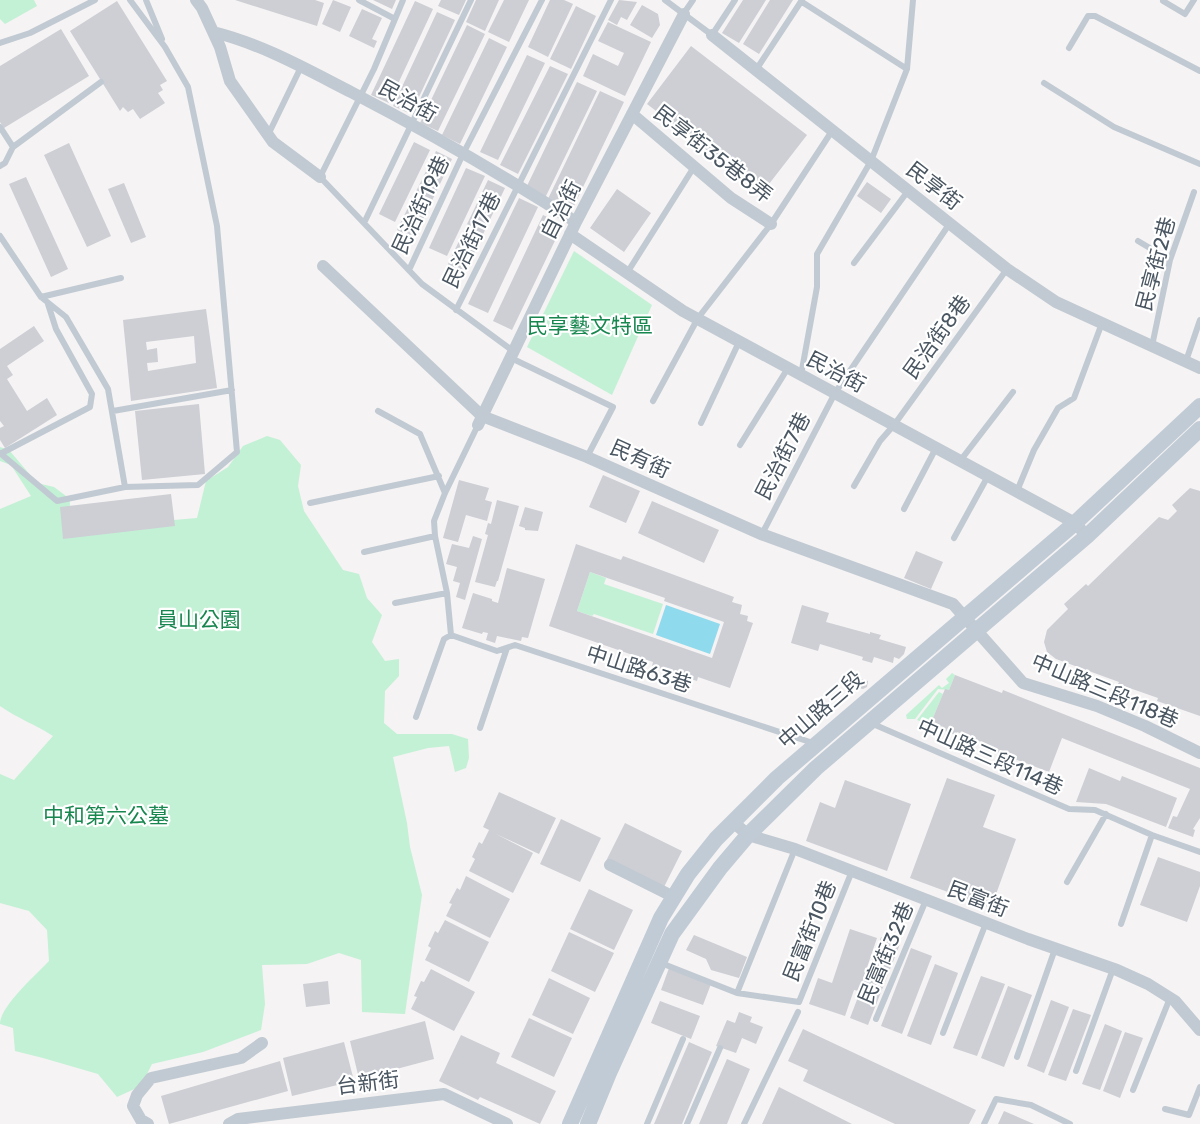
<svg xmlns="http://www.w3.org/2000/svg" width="1200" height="1124" font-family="Rubik,'Noto Sans TC',sans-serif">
  <rect width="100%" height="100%" fill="#f5f3f3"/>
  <path fill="#c3f1d5" d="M0,0H34L37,6L5,24L0,19Z
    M574,251L652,305L612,395L527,347Z
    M267,436L280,440L301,465L298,486L304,511L343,570L359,574L367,598L382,615L372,642L385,661L399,659V676L385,691L384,723L397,734H452L468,739L469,758L466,768L455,772L449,746L428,748L393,757L407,823L410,847L422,895L405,1014L362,1012L361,960L339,953L307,964L262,965L265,1004L261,1030L203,1052L152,1064L141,1086L117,1097L98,1074L43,1058L15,1051L13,1028L0,1024C0,1006 37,974 49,961L47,930L29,911L0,903V774L14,780L53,736C36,725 17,718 0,706V509L31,496L11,465L0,461V447L9,450L37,483L54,487L70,499L69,529L197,518L206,481L228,467L243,446Z
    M590,572L606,578L604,584L663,604L653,634L594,614L592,616L577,611Z
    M952,673L955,675L949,690L938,689L915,719H907L906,715L939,685L942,688L949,683L946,679Z
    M939,692L943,694L930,725L917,720Z"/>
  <path fill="#90daee" d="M666,605L720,624L710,654L656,635Z"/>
  <path fill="#cdcfd5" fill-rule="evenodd" d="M235,0H315L324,3L317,26Z
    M333,0L351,7L340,32L322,24Z
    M373,0H396L392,9Z
    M441,0H466L459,15L438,6Z
    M476,0H499L485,31L466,22Z
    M504,0H529L509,42L488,32Z
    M550,0H564L573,4L548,57L528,47Z
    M619,0L637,2L627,20L621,17L617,25L608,20Z
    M743,0H766L739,43L722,33Z
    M770,0H793L759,54L743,44Z
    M117,1L167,81L160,85L163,90L158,93L165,103L140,119L133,109L128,112L123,107L120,111L70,31Z
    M415,1L433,9L389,103L371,95Z
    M642,5L658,14L660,25L652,38L630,25Z
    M576,6L596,16L571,69L550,59Z
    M362,9L382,18L372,39L377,41L374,48L349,36Z
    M437,12L455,20L411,114L393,106Z
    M608,22L651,42L625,96L583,76L593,54L618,66L624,53L598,41Z
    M467,25L485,34L438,131L420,123Z
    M61,29L89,76L4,128L0,122V66Z
    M489,38L507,47L460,144L442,135Z
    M691,46L807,135L762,193L647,104Z
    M527,55L545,63L498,160L480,152Z
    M550,66L568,74L518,174L500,165Z
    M577,82L597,91L545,198L526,188Z
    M600,91L624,102L571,212L547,201Z
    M414,142L430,150L395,222L379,214Z
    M69,143L111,236L87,247L44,155Z
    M436,151L452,159L414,238L397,230Z
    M466,168L485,176L447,256L429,248Z
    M26,177L68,269L51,277L9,184Z
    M488,180L505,188L458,287L441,279Z
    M867,182L891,199L881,213L857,196Z
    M124,183L146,237L131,243L108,189Z
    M617,189L651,213L624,252L590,228Z
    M519,198L538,207L488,313L468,304Z
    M543,215L563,224L512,330L493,321Z
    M206,309L217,388L131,401L123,320ZM194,336L196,363L148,371L147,363L158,362L157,348L147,350L146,342Z
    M34,326L44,341L7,366L13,375L7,379L27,411L47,398L57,415L5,448L0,440V428L4,426L0,421V349Z
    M199,404L205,474L142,480L135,411Z
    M603,475L640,491L626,523L589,507Z
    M459,480L489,488L485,500L492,502L487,521L466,515L458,542L443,538Z
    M1190,488L1200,491V716L1157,701L1158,698L1118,684L1119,682L1056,659L1047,652L1044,642L1047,630L1068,609L1064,604L1086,584L1088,586L1159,517L1168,520L1177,511L1172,505Z
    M171,494L175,526L63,539L60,507Z
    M497,500L519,506L498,581H497L495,587L475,582L488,535L485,534L488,523L491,524Z
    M652,501L719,530L704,563L638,533Z
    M525,507L543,512L538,531L525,530V528L519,526Z
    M473,536L482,539L465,600L456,597L460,583L453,581L457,567L446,564L452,544L469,548Z
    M576,544L621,560L623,556L734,597L732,602L742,605L740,614L748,616L747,621L753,623L730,688L698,677L697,681L652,666L653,662L549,626ZM590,572L665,598L664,601L724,622L712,658L577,611Z
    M916,551L943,562L931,589L904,578Z
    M507,568L545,579L528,638L522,637L521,641L497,636L495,643L486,640L488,633L483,632L482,634L462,628L473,593L492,599V601L498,603Z
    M802,605L829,613L826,622L870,634V632L881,635L879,639L906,647L904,654L899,659L894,657L893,663L874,657L872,663L862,660L863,657L820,644L818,651L791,643Z
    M955,675L1002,693L1003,690L1200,768V818L1193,829L1195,830L1193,837L1168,828L1173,816L1177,817L1190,789L1062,738L1049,772L981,746L983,742L964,738L965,735L957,732L955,735L930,725L945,689L949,690Z
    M856,678L868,681L867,687L863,689L854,687Z
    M1089,768L1120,781L1122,776L1177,798L1166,827L1106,804L1076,802Z
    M947,778L995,795L983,827L1016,839L991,908L910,878Z
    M845,780L911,804L887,871L806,841L820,802L835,808Z
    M499,792L556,818L539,854L496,834L533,853L513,893L469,871L475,859L472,857L479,842L482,844L489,830L483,827Z
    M561,819L601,838L580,882L540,864Z
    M625,823L682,851L663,889L606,861Z
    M1158,857L1200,872V886L1187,922L1140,905Z
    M466,876L510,899L490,938L446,916L452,904L449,903L457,888L460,890Z
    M589,889L633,910L614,950L570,929Z
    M445,920L489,942L469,982L425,960L431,948L428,946L435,931L438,933Z
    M850,929L877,938L859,991L854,990L845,1016L809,1004L818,978L832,983Z
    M569,932L614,953L595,992L551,971Z
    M694,935L747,957L739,978L711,970L706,959L686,950Z
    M881,937L900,944L868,1025L850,1018Z
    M911,948L932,956L902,1034L881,1026Z
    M935,964L958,973L931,1045L907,1036Z
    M669,968L711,984L703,1005L661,990Z
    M431,969L475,992L454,1031L411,1009L417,997L414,996L421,981L424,982Z
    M981,976L1005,984L977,1056L953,1048Z
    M549,978L590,998L573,1034L532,1015Z
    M328,981L330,1004L306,1007L303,984Z
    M1008,986L1032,995L1004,1067L981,1058Z
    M1051,1000L1069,1007L1044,1073L1027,1066Z
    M660,1001L700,1016L691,1039L651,1023Z
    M1073,1009L1091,1015L1066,1081L1048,1075Z
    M739,1012L752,1017L750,1022L763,1027L756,1044L742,1038L736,1053L716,1046L727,1020L735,1023Z
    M529,1018L572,1038L554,1077L511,1057Z
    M425,1021L434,1059L359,1079L350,1041Z
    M1105,1024L1122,1031L1100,1090L1082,1084Z
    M803,1029L976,1110L969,1124H895L803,1081L808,1070L788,1061Z
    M1125,1032L1143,1038L1120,1098L1103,1091Z
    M461,1035L500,1053L496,1063L556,1091L540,1124L480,1097L478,1100L439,1081Z
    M344,1042L354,1081L292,1096L283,1058Z
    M689,1042L712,1052L682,1124H654Z
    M727,1059L750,1069L731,1114L727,1124H699Z
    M280,1061L288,1091L169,1124L161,1096Z
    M779,1087L852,1124H762Z
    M1004,1111L1034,1124H998Z"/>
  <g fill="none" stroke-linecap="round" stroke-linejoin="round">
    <path stroke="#c1cad2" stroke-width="6" d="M146,0L162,39
      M359,0L395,19
      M403,0L374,69L320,177L422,284L513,351
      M665,0L712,35L735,0
      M1163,1L1185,14L1194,0
      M802,2L907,69
      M684,13L693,0
      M0,43L30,33L95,0
      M1069,48L1088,16H1095L1200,71
      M756,70L802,0
      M1044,83L1114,127L1200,164
      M0,127L13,147
      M268,135L301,67
      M0,166L5,163L13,147L101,82
      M364,223L471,0
      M0,236L41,297L66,317L108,389L125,487
      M1138,241L1170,260
      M854,263L908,191
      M409,270L463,154L542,0
      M627,273L694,167
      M41,297L121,278
      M456,310L611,0
      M1152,346L1170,260L1194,192
      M511,358L613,407L587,457
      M1186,361L1200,320
      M801,375L817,287V254L871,161L907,69L913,0
      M653,401L698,318L771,224L832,131
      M113,411L232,390
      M378,411L420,434L445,493
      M701,423L739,342
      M740,445L788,368
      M0,453L57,501L125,487L198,485L237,452L217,226L188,87L165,47L130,0
      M0,454L90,407L92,394L56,329L48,304
      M960,461L1013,392
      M854,486L880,441L894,425L1007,269
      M1017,491L1034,450L1058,408L1074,398L1102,323
      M310,503L439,476
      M904,509L936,448
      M762,534L835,393L950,223
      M954,538L988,476
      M364,552L435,536
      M395,603L447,593
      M451,635L497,651L515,645L813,743
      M416,717L444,639L451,635L447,593L435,536L434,521L445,493L478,425
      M873,724L1069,809L1095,810L1152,835L1200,852
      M480,728L507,648
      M1067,882L1106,814
      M1121,924L1152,835
      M661,963L737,993L799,1002L852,871
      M737,993L795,849
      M876,1019L926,900
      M943,1033L986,923
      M1017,1057L1055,949
      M1076,1071L1113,969
      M1133,1090L1170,998
      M1165,1109L1189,1115L1200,1087
      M647,1124L683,1039
      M687,1124L720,1048
      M744,1124L798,1012
      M984,1124L996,1099L1031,1105L1070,1124"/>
    <path stroke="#c1cad2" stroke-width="12" d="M196,0L202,8L220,47L230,81L273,142L320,177
      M213,32C262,44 306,69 351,92C428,132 503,175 576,222
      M712,35L1007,269L1056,302L1200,368
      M632,114L731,198L771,224
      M570,234L683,311L1075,523L1087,536
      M323,266L482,416L587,457L761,534L953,604L1023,683L1097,706L1145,726L1200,753
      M478,425L576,222L684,14
      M732,821L748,835L795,849L1028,939L1117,970L1148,984L1175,1001L1200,1030
      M610,865L674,897
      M148,1124L141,1120L133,1106L137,1095L151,1078L241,1058L262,1043
      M229,1124L238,1119L444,1094L507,1124"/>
    <path stroke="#c1cbd6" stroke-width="16" d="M570,1124L661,918L688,874L716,839L777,778L1075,523L1200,406
      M588,1124L609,1073L672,934L720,868L748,835L816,768L1087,536L1200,429"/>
  </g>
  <g text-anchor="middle" stroke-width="4.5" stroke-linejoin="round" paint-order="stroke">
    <g font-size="21" fill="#4a5661" stroke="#fff">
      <text transform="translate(408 101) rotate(29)" y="7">民治街</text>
      <text transform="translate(713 154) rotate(38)" y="7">民享街35巷8弄</text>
      <text transform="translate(934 186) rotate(38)" y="7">民享街</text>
      <text transform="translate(421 205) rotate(-65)" y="7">民治街19巷</text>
      <text transform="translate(561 210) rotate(-63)" y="7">自治街</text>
      <text transform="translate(472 240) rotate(-64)" y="7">民治街17巷</text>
      <text transform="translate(1156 264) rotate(-75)" y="7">民享街2巷</text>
      <text transform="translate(937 337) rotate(-54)" y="7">民治街8巷</text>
      <text transform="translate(836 372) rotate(28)" y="7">民治街</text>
      <text transform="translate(783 456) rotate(-63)" y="7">民治街7巷</text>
      <text transform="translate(640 459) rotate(24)" y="7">民有街</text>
      <text transform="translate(639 669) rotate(18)" y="7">中山路63巷</text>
      <text transform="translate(1105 691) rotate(23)" y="7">中山路三段118巷</text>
      <text transform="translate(821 710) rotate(-41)" y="7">中山路三段</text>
      <text transform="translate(990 757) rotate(24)" y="7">中山路三段114巷</text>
      <text transform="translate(978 899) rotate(21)" y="7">民富街</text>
      <text transform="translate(810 931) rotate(-68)" y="7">民富街10巷</text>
      <text transform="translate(886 953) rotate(-67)" y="7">民富街32巷</text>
      <text transform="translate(368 1083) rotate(-7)" y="7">台新街</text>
    </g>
    <g font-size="21" fill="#17864f" stroke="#fff">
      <text x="590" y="333">民享藝文特區</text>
      <text x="199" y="627">員山公園</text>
      <text x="106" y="823">中和第六公墓</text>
    </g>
  </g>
</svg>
